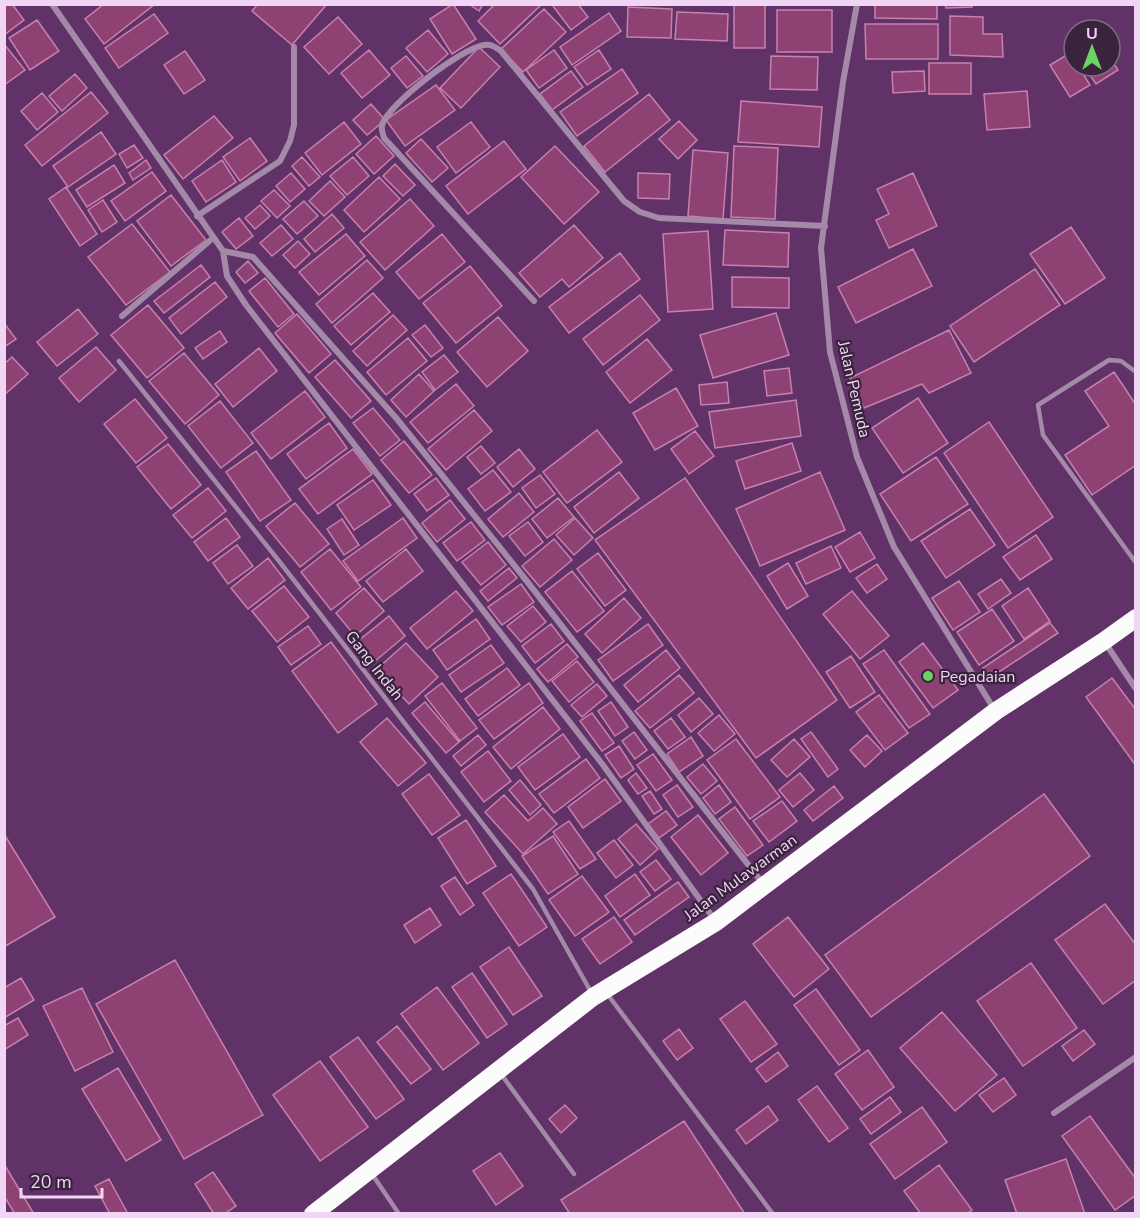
<svg xmlns="http://www.w3.org/2000/svg" width="1140" height="1218" font-family="'Nunito Sans',sans-serif">
  <rect width="100%" height="100%" fill="#613268"/>
  <path fill="#8e4274" stroke="#c881ad" stroke-width="1.5" d="M12,4L24,20L4,35V5Z
    M104,4H155L104,44L85,19Z
    M258,4H327L292,45L252,11Z
    M453,4L476,39L452,54L430,19Z
    M469,4H483L479,11Z
    M495,4H542L500,44L478,21Z
    M556,4H578L588,17L571,30L553,6Z
    M734,4H765V48H734Z
    M875,4H937V19L875,18Z
    M945,4H972V7L946,8Z
    M628,7L672,9L671,38L627,37Z
    M544,9L566,32L523,72L501,49Z
    M777,10H832V52H777Z
    M677,12L728,14L727,41L675,39Z
    M609,13L621,31L572,65L560,47Z
    M154,14L168,33L119,68L105,48Z
    M950,16L983,17V34H1002L1003,57L950,55Z
    M338,17L362,44L329,74L304,47Z
    M37,20L59,51L30,70L9,38Z
    M865,24H938V59H866Z
    M428,30L448,54L427,72L406,48Z
    M4,44L25,70L4,85Z
    M479,47L500,67L461,108L440,88Z
    M369,50L390,75L362,98L341,73Z
    M554,50L567,68L539,88L526,70Z
    M599,50L611,69L587,85L574,67Z
    M185,51L205,80L184,94L164,65Z
    M1070,53L1074,59V66H1078L1090,85L1070,97L1050,65Z
    M406,56L423,76L407,88L391,68Z
    M771,56L818,57L817,90L770,89Z
    M1110,58L1118,70L1096,84L1084,66H1110Z
    M929,63H971V94H929Z
    M622,69L638,93L577,136L560,112Z
    M571,71L583,87L552,110L540,94Z
    M924,71L925,91L893,93L892,72Z
    M75,74L87,88L62,111L49,96Z
    M436,85L455,110L405,146L386,120Z
    M1027,91L1030,127L987,130L984,94Z
    M91,92L108,113L42,166L25,145Z
    M42,93L58,112L37,130L21,111Z
    M649,94L670,120L605,172L584,146Z
    M741,101L822,107L819,147L738,142Z
    M371,104L385,120L367,135L353,120Z
    M214,116L233,138L183,179L164,155Z
    M679,121L697,140L678,159L659,139Z
    M344,122L361,144L322,175L305,153Z
    M471,122L490,147L456,173L437,147Z
    M101,132L116,154L68,187L53,166Z
    M376,136L394,156L374,174L356,154Z
    M250,138L267,161L240,181L223,157Z
    M421,139L448,168L432,182L406,153Z
    M504,141L526,169L468,214L446,186Z
    M134,145L143,158L127,168L119,154Z
    M555,146L599,192L564,224L521,177Z
    M734,146L778,148L775,219L731,217Z
    M693,150L728,153L723,219L688,216Z
    M302,157L320,177L309,186L292,166Z
    M353,157L369,176L347,195L330,176Z
    M146,160L151,168L133,180L129,173Z
    M222,160L236,182L206,202L192,181Z
    M395,164L415,185L403,196L383,176Z
    M114,165L125,183L87,207L76,190Z
    M152,172L166,191L125,221L111,201Z
    M291,173L305,189L290,202L276,186Z
    M638,173L670,174L669,199L638,198Z
    M913,173L937,226L889,248L876,220L889,214L877,189Z
    M379,177L400,199L364,232L344,210Z
    M330,181L345,197L324,216L309,201Z
    M66,187L97,234L80,246L49,199Z
    M274,190L290,206L277,218L261,201Z
    M171,195L206,240L171,266L137,221Z
    M410,199L434,226L385,270L360,242Z
    M103,200L117,222L102,232L88,210Z
    M304,201L318,216L297,234L283,219Z
    M260,205L270,216L255,229L245,218Z
    M332,214L344,228L315,252L304,239Z
    M239,218L253,236L236,249L222,232Z
    M132,224L170,272L126,305L88,257Z
    M281,225L293,239L272,256L260,243Z
    M574,225L603,258L569,287L562,279L540,297L519,273Z
    M1071,227L1105,278L1065,304L1030,254Z
    M725,230L789,233L788,267L723,265Z
    M708,231L713,309L668,312L663,234Z
    M346,234L365,256L319,295L299,272Z
    M442,234L465,262L419,299L396,272Z
    M298,241L310,254L295,268L283,255Z
    M913,249L932,286L856,323L838,287Z
    M620,253L640,279L569,333L549,307Z
    M367,260L383,278L332,323L316,304Z
    M248,261L258,273L245,283L236,272Z
    M201,265L210,277L164,313L154,301Z
    M470,266L502,306L456,343L423,303Z
    M1035,269L1060,305L974,362L950,326Z
    M732,277L789,278V308L732,307Z
    M265,278L294,314L278,327L249,291Z
    M215,282L227,297L181,334L169,318Z
    M373,293L390,312L351,345L334,326Z
    M640,295L660,320L603,365L583,339Z
    M148,305L184,348L147,378L111,335Z
    M78,309L98,334L57,366L37,342Z
    M776,313L789,355L713,378L700,335Z
    M297,314L331,354L309,373L275,333Z
    M393,315L407,330L367,366L353,351Z
    M498,317L528,351L487,387L457,352Z
    M4,323L16,339L4,347Z
    M425,325L443,348L431,357L412,335Z
    M949,330L971,373L929,393L922,384L864,408L850,378Z
    M220,331L227,342L203,359L195,348Z
    M408,338L427,361L386,395L367,372Z
    M647,339L672,370L630,403L606,372Z
    M96,347L116,370L79,402L59,378Z
    M259,348L277,371L233,407L215,384Z
    M184,353L219,395L185,424L149,381Z
    M444,355L458,372L435,390L422,372Z
    M12,357L28,374L4,395V364Z
    M335,360L371,401L351,418L315,377Z
    M789,368L792,393L767,396L764,371Z
    M1114,372L1136,405V465L1092,495L1065,455L1109,426L1085,391Z
    M419,374L434,391L406,417L391,400Z
    M727,382L729,403L701,405L699,385Z
    M456,384L474,406L428,443L410,422Z
    M676,388L698,426L655,450L633,413Z
    M305,391L325,417L271,459L251,433Z
    M918,398L948,443L903,473L872,428Z
    M135,399L167,438L136,463L104,424Z
    M796,400L801,436L715,448L709,412Z
    M220,401L253,443L221,468L188,426Z
    M373,408L400,440L380,456L353,423Z
    M474,410L492,431L446,470L428,449Z
    M989,422L1053,517L1008,548L944,453Z
    M329,423L347,448L306,479L287,454Z
    M597,430L622,462L567,503L543,472Z
    M695,431L714,456L689,474L671,449Z
    M404,441L432,475L409,493L381,460Z
    M792,443L801,471L745,489L736,461Z
    M168,444L201,485L171,509L137,467Z
    M481,446L495,463L481,474L467,457Z
    M353,449L372,474L318,514L299,489Z
    M519,449L535,469L513,487L497,467Z
    M256,451L291,500L260,521L226,472Z
    M936,457L968,504L911,541L880,494Z
    M493,470L511,492L485,511L468,489Z
    M619,472L639,498L594,533L574,507Z
    M820,472L845,530L760,566L736,509Z
    M540,475L555,494L536,508L522,488Z
    M436,478L449,495L427,511L414,494Z
    M685,478L837,700L756,758L595,540Z
    M373,480L391,505L354,530L337,505Z
    M208,488L226,511L192,538L173,515Z
    M519,493L534,512L503,537L488,519Z
    M558,498L574,517L547,538L532,519Z
    M450,500L465,519L437,542L422,523Z
    M295,503L329,544L300,567L266,526Z
    M970,509L995,545L946,578L921,541Z
    M226,518L240,537L208,561L194,542Z
    M403,518L417,538L358,581L343,561Z
    M575,518L593,538L574,555L556,535Z
    M342,519L359,545L344,555L327,529Z
    M471,522L485,540L457,561L443,543Z
    M528,522L543,542L525,556L509,536Z
    M860,532L875,558L850,572L835,547Z
    M1036,535L1052,559L1020,580L1003,557Z
    M554,539L572,560L540,587L522,566Z
    M488,542L506,565L481,585L462,562Z
    M237,545L253,566L228,584L213,563Z
    M831,546L841,568L806,584L796,563Z
    M330,549L361,587L331,610L301,572Z
    M406,549L423,571L383,602L366,581Z
    M598,553L626,590L605,606L577,569Z
    M268,558L285,580L248,609L231,588Z
    M788,563L808,596L787,609L767,576Z
    M877,564L887,579L867,593L856,578Z
    M509,568L517,578L488,601L480,591Z
    M572,571L604,611L577,632L545,592Z
    M1001,579L1011,593L988,609L978,594Z
    M959,581L980,612L953,630L932,598Z
    M521,584L534,602L502,625L488,607Z
    M284,586L309,617L277,642L252,611Z
    M364,588L384,611L355,636L336,613Z
    M1028,588L1050,621L1024,639L1002,606Z
    M456,591L473,611L427,649L410,628Z
    M852,591L889,636L860,659L823,614Z
    M624,598L641,618L602,653L585,634Z
    M533,606L546,622L521,642L507,626Z
    M992,609L1014,641L979,665L957,632Z
    M389,616L405,636L374,662L358,641Z
    M476,619L490,639L447,670L433,650Z
    M1050,623L1058,633L990,678L983,668Z
    M551,624L564,641L535,663L522,646Z
    M648,624L663,645L613,681L598,660Z
    M308,626L321,644L291,665L278,647Z
    M331,642L377,704L338,733L292,671Z
    M406,643L438,677L409,704L377,669Z
    M923,643L958,690L933,708L899,662Z
    M567,644L578,657L548,682L537,669Z
    M491,645L504,663L461,692L449,675Z
    M666,650L680,668L638,702L624,685Z
    M884,650L930,714L909,728L863,664Z
    M851,656L875,692L850,708L826,672Z
    M577,661L594,682L569,702L552,681Z
    M507,668L520,685L478,716L465,699Z
    M679,675L694,693L650,728L635,711Z
    M1112,678L1136,710V762L1134,763L1086,697Z
    M442,683L477,728L460,741L425,696Z
    M529,683L543,703L494,739L479,720Z
    M597,684L607,696L582,717L571,705Z
    M879,695L908,733L885,750L856,712Z
    M699,698L713,714L691,732L678,715Z
    M425,702L459,742L446,753L412,713Z
    M611,702L628,727L615,736L598,711Z
    M543,707L560,729L511,769L493,747Z
    M592,713L614,743L602,751L580,721Z
    M719,715L735,734L714,751L698,733Z
    M387,718L426,763L398,786L360,742Z
    M671,718L685,737L668,749L654,731Z
    M634,732L647,750L635,759L622,741Z
    M811,732L838,769L828,777L801,739Z
    M563,734L580,757L535,790L518,767Z
    M478,735L486,745L461,766L453,756Z
    M867,735L882,751L865,767L850,750Z
    M691,737L703,756L679,772L667,754Z
    M736,739L780,797L750,819L707,760Z
    M794,739L810,757L787,777L771,760Z
    M619,746L634,769L621,778L605,755Z
    M488,751L511,781L484,802L461,772Z
    M653,754L672,780L656,791L637,765Z
    M586,759L600,778L554,813L539,794Z
    M703,764L717,781L701,794L687,777Z
    M636,773L647,788L638,794L628,780Z
    M800,773L814,790L793,807L779,790Z
    M429,774L460,815L432,835L402,794Z
    M605,779L621,801L583,828L568,807Z
    M520,780L541,805L530,815L509,790Z
    M677,785L693,807L678,817L663,795Z
    M719,785L731,802L715,814L703,798Z
    M834,786L843,798L813,821L804,810Z
    M650,791L662,809L654,814L642,796Z
    M1044,794L1090,856L871,1017L825,955Z
    M504,795L528,821L543,808L557,824L523,854L485,812Z
    M782,801L797,821L769,842L753,821Z
    M735,807L763,845L747,856L719,819Z
    M666,811L677,825L659,838L648,824Z
    M698,815L728,853L701,875L671,837Z
    M466,820L496,866L467,884L438,838Z
    M569,821L596,859L580,869L553,832Z
    M636,824L658,849L640,865L618,839Z
    M4,834L55,917L4,947Z
    M553,836L578,874L548,894L522,856Z
    M614,840L633,865L616,878L597,853Z
    M656,860L671,879L655,891L640,872Z
    M511,874L547,927L519,946L483,893Z
    M635,874L650,895L620,917L605,896Z
    M582,876L609,912L575,936L549,900Z
    M455,877L474,905L460,915L441,886Z
    M678,882L689,897L635,935L624,920Z
    M1105,904L1136,945V980L1103,1004L1055,940Z
    M430,908L441,925L415,943L404,925Z
    M614,917L632,942L600,964L582,939Z
    M788,917L829,969L794,997L753,944Z
    M509,947L542,996L513,1015L480,967Z
    M175,960L263,1115L184,1159L96,1004Z
    M1031,963L1077,1028L1023,1066L977,1001Z
    M472,973L507,1024L487,1038L452,987Z
    M21,978L34,1000L4,1018V988Z
    M437,987L479,1043L443,1070L401,1014Z
    M82,988L113,1052L75,1071L43,1006Z
    M816,989L860,1050L839,1065L794,1005Z
    M745,1001L777,1044L751,1062L720,1019Z
    M942,1012L997,1075L955,1111L900,1048Z
    M18,1018L28,1035L4,1050V1026Z
    M397,1026L431,1069L411,1084L377,1042Z
    M679,1029L693,1048L677,1060L663,1041Z
    M1084,1030L1095,1044L1073,1061L1062,1046Z
    M358,1037L404,1099L376,1119L330,1057Z
    M868,1050L894,1087L862,1110L835,1074Z
    M778,1052L788,1066L766,1082L756,1069Z
    M320,1061L368,1127L320,1161L273,1095Z
    M118,1068L161,1140L126,1161L82,1089Z
    M1004,1078L1016,1095L993,1112L979,1095Z
    M817,1086L848,1128L829,1142L798,1100Z
    M890,1097L901,1112L871,1134L860,1119Z
    M565,1105L577,1118L561,1133L549,1119Z
    M768,1106L778,1120L746,1144L736,1130Z
    M922,1107L947,1142L895,1179L870,1144Z
    M1090,1116L1136,1179V1195L1115,1210L1062,1136Z
    M684,1121L745,1214H570L561,1200Z
    M500,1153L523,1186L496,1205L473,1171Z
    M1066,1159L1085,1214H1017L1005,1180Z
    M4,1164L34,1214H15L4,1196Z
    M939,1165L972,1210L967,1214H921L904,1191Z
    M213,1172L236,1206L224,1214H214L195,1184Z
    M109,1179L128,1214H110L95,1186Z"/>
  <g fill="none" stroke-linecap="round" stroke-linejoin="round">
    <path stroke="#a489a8" stroke-width="4.5" d="M119,361L279,561L533,889L591,992
      M1136,372L1121,361L1109,360L1038,405L1043,435L1136,563
      M608,995L773,1214
      M501,1074L574,1174
      M372,1174L399,1214"/>
    <path stroke="#a489a8" stroke-width="6" d="M52,4L223,251L227,276L246,305L603,765L714,919
      M857,4L843,82L821,248L830,352L857,457L894,547L994,709
      M197,216L280,161L290,141L294,125V47
      M223,251L253,257L397,419L522,575L764,885
      M534,301L384,138C383,134 381,130 382,125C389,103 462,48 484,45C492,44 495,47 501,51L624,201L640,212L659,218L825,226
      M122,316L213,238
      M1106,644L1136,689
      M1054,1113L1136,1057"/>
    <path stroke="#fcfcfc" stroke-width="18" d="M313,1214L593,997L716,922L996,711L1104,641L1136,618"/>
  </g>
  <circle fill="#6bd363" stroke="#3a243d" stroke-width="2" cx="928" cy="676" r="6"/>
  <g text-anchor="middle" stroke-width="4.5" stroke-linejoin="round" paint-order="stroke">
    <g font-size="16" fill="#f1d5f5" stroke="#3a243d">
      <text transform="translate(855 389) rotate(77)" y="6">Jalan Pemuda</text>
      <text transform="translate(375 665) rotate(52)" y="6">Gang Indah</text>
      <text transform="translate(740 877) rotate(-36)" y="6">Jalan Mulawarman</text>
    </g>
    <g font-size="16" fill="#f1d5f5" stroke="#3a243d" text-anchor="start">
      <text x="940" y="682">Pegadaian</text>
    </g>
  </g>
  <rect width="1140" height="1218" fill="none" stroke="#f1d5f5" stroke-width="12"/>
  <g transform="translate(1092 48)"><circle r="28" fill="#3a243d" stroke="#836b87" stroke-width="1.5"/>
  <path d="M0-4.5L10 22L0 15L-10 22Z" fill="#6bd363"/>
  <text y="-9" font-size="16" font-weight="bold" text-anchor="middle" fill="#f1d5f5">U</text>
  </g>
  <path d="M21 1188v9h81v-9" fill="none" stroke="#f1d5f5" stroke-width="3"/>
  <text x="30" y="1188" font-size="18" fill="#f1d5f5" stroke="#3a243d" stroke-width="4.5" paint-order="stroke">20 m</text>
</svg>
